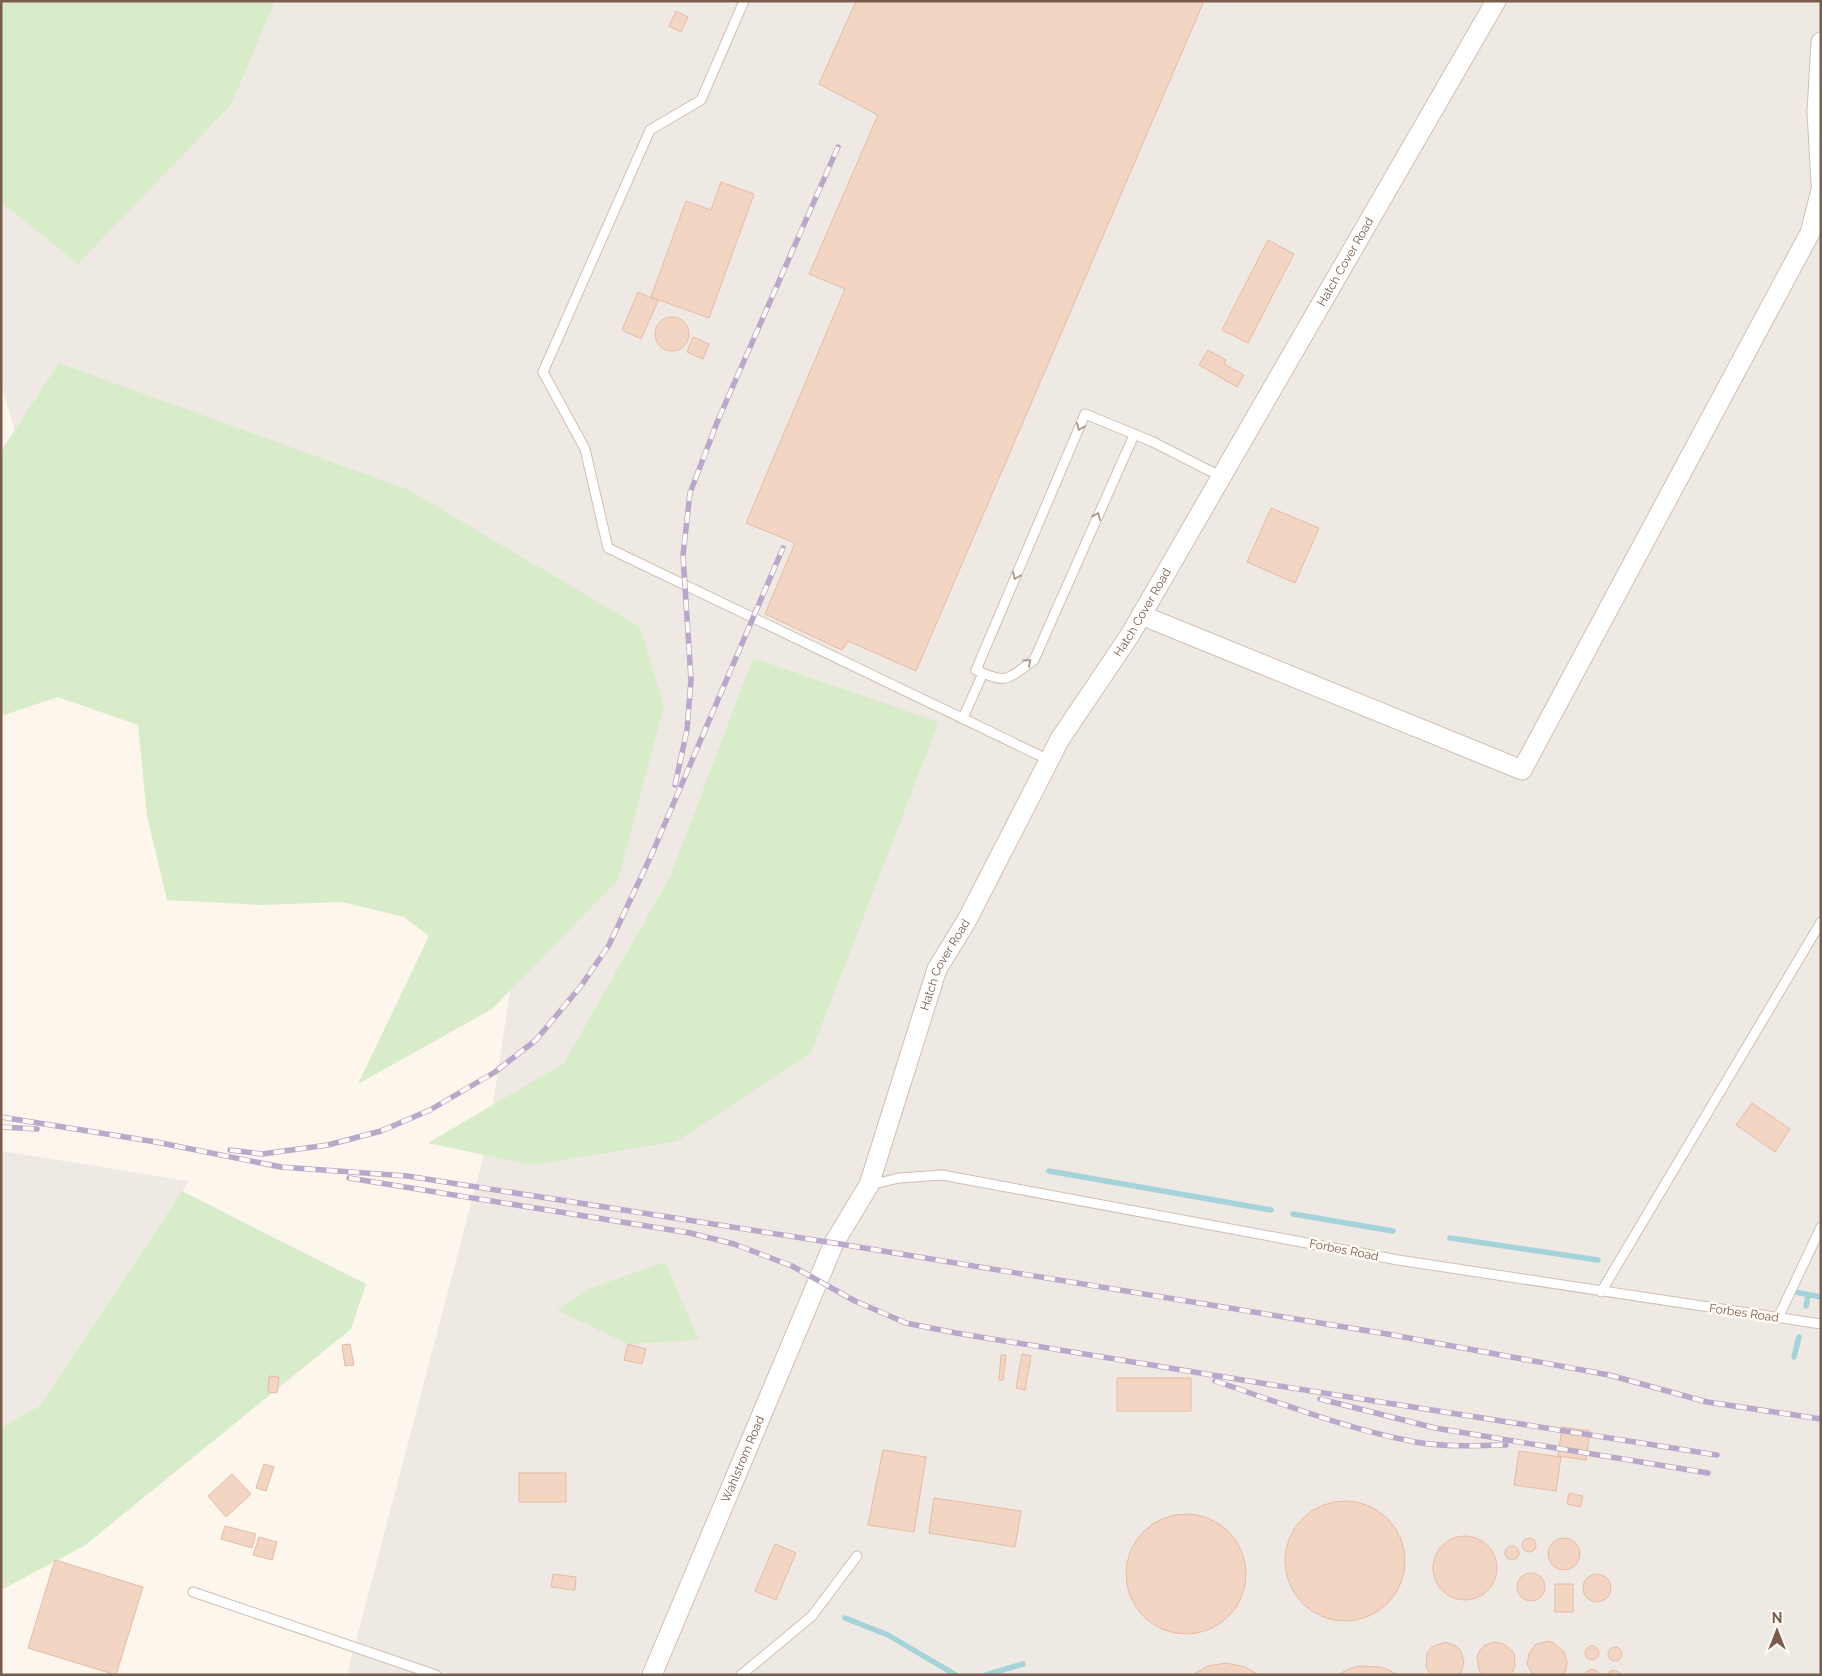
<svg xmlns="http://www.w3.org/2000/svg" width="1822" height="1676" font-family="Raleway,sans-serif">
  <rect width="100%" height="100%" fill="#fdf6ec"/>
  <path fill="#efe9e4" d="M40,1H1821V1675H347L487,1143L545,763L18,442L1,384V115Z
    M1,1151L189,1181L41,1405L1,1429Z"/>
  <path fill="#d8ecc9" d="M1,1H275L231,105L78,264L1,202Z
    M59,363L409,490L640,627L664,706L618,880L492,1009L358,1084L429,936L404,917L342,902L261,905L167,900L147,816L138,725L58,697L1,716V451Z
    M753,658L939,722L811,1053L677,1141L531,1165L428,1143L564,1063L670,877Z
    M182,1191L366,1284L351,1329L84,1546L1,1590V1428L41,1405Z
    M665,1262L699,1340L628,1344L557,1310L591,1288Z"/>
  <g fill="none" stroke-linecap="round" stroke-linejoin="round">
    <path stroke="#a5d3da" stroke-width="5.5" d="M1049,1171L1271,1210
      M1293,1214L1393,1231
      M1450,1238L1598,1260
      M1795,1292L1821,1297
      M1806,1306L1808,1295
      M1794,1357L1799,1337
      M845,1618L888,1635L956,1675
      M986,1675L1023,1664"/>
  </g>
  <path fill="#f3d5c3" stroke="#e6bba3" d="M856,1H1204L916,671L848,641L842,650L765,614L795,543L746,523L845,289L809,274L878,115L819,84Z
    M676,11L688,17L681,32L669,26Z
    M721,182L754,194L709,318L651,297L686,201L711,210Z
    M1268,240L1294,254L1248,343L1222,330Z
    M638,292L658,301L641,339L622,330Z
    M655 334a17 17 0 1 1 34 0a17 17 0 1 1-34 0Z
    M693,337L709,344L703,359L687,352Z
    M1208,350L1226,360L1224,364L1244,375L1237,387L1199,365Z
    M1271,508L1319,528L1295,583L1247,562Z
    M1752,1103L1790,1129L1775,1152L1736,1125Z
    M350,1344L354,1365L345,1366L342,1345Z
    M628,1344L646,1349L642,1364L624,1360Z
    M1022,1354L1031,1356L1025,1390L1016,1388Z
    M1001,1355H1006L1003,1380H999Z
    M269,1376L279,1377L277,1393L268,1392Z
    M1117,1378H1191V1411H1117Z
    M1562,1427L1590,1431L1586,1460L1558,1456Z
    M883,1450L926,1457L914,1532L868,1525Z
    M1519,1451L1561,1457L1556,1491L1514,1485Z
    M264,1464L274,1467L266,1491L256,1488Z
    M519,1473H566V1502H519Z
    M232,1474L251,1494L226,1517L208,1496Z
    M1569,1493L1583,1496L1580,1507L1567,1504Z
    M934,1498L1021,1511L1015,1547L929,1533Z
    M1285 1561a60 60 0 1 1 120 0a60 60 0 1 1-120 0Z
    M1126 1574a60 60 0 1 1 120 0a60 60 0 1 1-120 0Z
    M225,1526L256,1534L252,1548L221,1539Z
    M1433 1568a32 32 0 1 1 64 0a32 32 0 1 1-64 0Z
    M259,1537L277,1542L272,1560L253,1555Z
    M1548 1554a16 16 0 1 1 32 0a16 16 0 1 1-32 0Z
    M1522 1545a7 7 0 1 1 14 0a7 7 0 1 1-14 0Z
    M775,1544L796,1553L776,1600L755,1591Z
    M1505 1553a7 7 0 1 1 14 0a7 7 0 1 1-14 0Z
    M55,1560L143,1587L116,1675L28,1648Z
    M1517 1587a14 14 0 1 1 28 0a14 14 0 1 1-28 0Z
    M1583 1588a14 14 0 1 1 28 0a14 14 0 1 1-28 0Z
    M553,1574L576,1577L575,1590L551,1587Z
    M1555,1584H1573V1612H1555Z
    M1548,1641L1554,1643L1564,1652L1567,1662L1566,1670L1563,1675H1533L1527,1664L1529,1654L1535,1645Z
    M1445,1642L1456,1646L1461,1651L1464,1662L1461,1673L1459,1675H1431L1426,1667L1427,1653L1432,1647Z
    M1495,1642L1504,1644L1514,1653L1515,1666L1511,1675H1482L1479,1669L1477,1657L1480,1650L1485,1645Z
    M1585 1653a7 7 0 1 1 14 0a7 7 0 1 1-14 0Z
    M1608 1654a7 7 0 1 1 14 0a7 7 0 1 1-14 0Z
    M1226,1663L1245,1667L1259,1675H1192L1208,1666Z
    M1359,1666L1378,1667L1387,1669L1398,1675H1337L1349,1669Z
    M1591,1669L1597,1671L1599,1675H1585L1586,1672Z
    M1613,1670L1619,1672L1621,1675H1607L1609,1672Z"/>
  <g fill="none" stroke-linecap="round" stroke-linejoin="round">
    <g stroke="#d1beb0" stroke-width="11">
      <path id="lane" d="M744,1L701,100L650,130L543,372L585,449L608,548L1049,760
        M1134,435L1034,660C1007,679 1008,685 976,670L1085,414L1151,441L1222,477
        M963,718L983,673
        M870,1185L899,1178L942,1175L1398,1260L1821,1324
        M1601,1292L1821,922
        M1778,1318L1821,1227
        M193,1592L436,1675
        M741,1675L812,1616L857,1556"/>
    </g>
    <g stroke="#d1beb0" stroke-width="21">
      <g id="street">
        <path d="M1821,42L1817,112L1821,184"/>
        <path d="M1141,615L1522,770L1810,233L1821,190"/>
        <path id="s1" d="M652,1675L834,1243L869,1185L937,969L967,920L1060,739L1130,635L1496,1"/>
      </g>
    </g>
    <use href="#lane" stroke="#fff" stroke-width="9"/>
    <use href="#street" stroke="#fff" stroke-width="19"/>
    <g stroke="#b9a8c9" stroke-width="5.5">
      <path id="rail" d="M675,785L687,730L691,680L683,555L690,493L718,420L838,147
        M1,1117L156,1142L281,1167L407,1176L834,1243L1387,1334L1609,1375L1707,1402L1821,1419
        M1,1127L37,1129
        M230,1150L262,1154L328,1145L381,1131L430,1110L495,1072L536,1040L581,986L609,945L651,856L783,548
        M349,1178L690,1233L734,1244L792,1266L855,1301L906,1323L956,1333L1261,1383L1717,1455
        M1215,1381C1281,1403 1346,1429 1415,1442C1445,1447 1475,1446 1506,1445
        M1320,1399L1435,1428L1708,1473"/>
    </g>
    <use href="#rail" stroke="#fffaf3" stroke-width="4" stroke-dasharray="11" stroke-linecap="butt"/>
  </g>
  <defs><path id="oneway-chevron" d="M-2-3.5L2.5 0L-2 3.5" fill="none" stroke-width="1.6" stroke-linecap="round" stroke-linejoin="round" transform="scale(1.25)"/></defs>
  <g stroke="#af9d94">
    <use href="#oneway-chevron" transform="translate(1080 427) rotate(113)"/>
    <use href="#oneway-chevron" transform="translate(1097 516) rotate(-66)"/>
    <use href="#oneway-chevron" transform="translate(1016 576) rotate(113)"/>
    <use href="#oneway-chevron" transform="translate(1028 662) rotate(-42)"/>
  </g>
  <g text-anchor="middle" stroke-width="5" stroke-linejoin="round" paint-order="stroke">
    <g font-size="12" fill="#7a5c4d" stroke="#fffaf3">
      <text dy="4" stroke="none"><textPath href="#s1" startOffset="1580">Hatch Cover Road</textPath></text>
      <text dy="4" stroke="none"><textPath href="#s1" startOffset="1175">Hatch Cover Road</textPath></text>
      <text dy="4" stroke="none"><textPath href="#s1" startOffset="770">Hatch Cover Road</textPath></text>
      <text transform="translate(1344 1250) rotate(11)" y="4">Forbes Road</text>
      <text transform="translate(1744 1313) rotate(8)" y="4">Forbes Road</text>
      <text dy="4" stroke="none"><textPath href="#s1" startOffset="234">Wahlstrom Road</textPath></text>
    </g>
  </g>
  <rect width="1822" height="1676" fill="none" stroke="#7a5c4d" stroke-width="5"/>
  <g transform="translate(1777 1631)" stroke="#fffaf3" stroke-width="4" paint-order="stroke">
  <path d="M0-4L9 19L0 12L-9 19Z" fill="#7a5c4d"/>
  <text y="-8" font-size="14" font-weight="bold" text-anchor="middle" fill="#7a5c4d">N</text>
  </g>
</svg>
